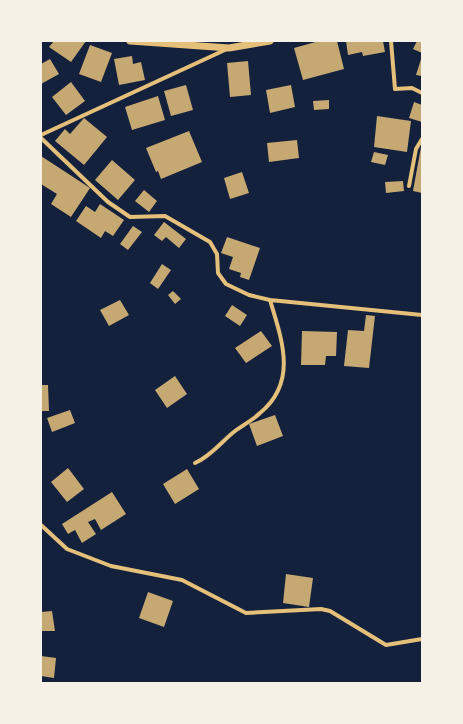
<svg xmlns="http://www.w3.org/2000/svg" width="463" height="724" font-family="'Playfair Display',serif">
  <rect width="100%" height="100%" fill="#14213d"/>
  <path fill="#c6a872" d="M54,41H86L71,62L49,47Z
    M319,41H337L344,69L303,80L294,48Z
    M346,41H383L385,52L363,56L362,52L348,55Z
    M417,41H422V53L413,49Z
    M90,45L112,53L101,82L79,74Z
    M132,56L133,64L141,62L145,80L119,85L114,59Z
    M422,56V76L416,75Z
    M50,59L59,74L41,84V64Z
    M248,61L251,95L230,97L227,63Z
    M71,82L85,101L66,115L52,97Z
    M186,85L193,110L171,116L164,91Z
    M291,85L295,107L270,113L266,90Z
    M158,96L165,120L132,130L125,107Z
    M329,100V109L314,110L313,101Z
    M414,102L422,105V122L409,118Z
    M377,116L411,121L407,152L374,147Z
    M84,118L107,137L84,165L55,141L65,129L70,134Z
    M189,131L202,162L161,179L158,171L156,172L146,148Z
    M297,140L299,158L269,162L267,143Z
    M421,147H422V193L413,191Z
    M374,152L388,155L385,165L371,162Z
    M41,156L90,188L71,217L51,204L57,194L41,184Z
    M112,160L135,180L118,200L95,180Z
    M242,172L249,193L230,199L224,178Z
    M403,181L404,191L386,193L385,182Z
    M144,190L157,201L149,212L135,201Z
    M100,204L124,220L113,236L105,231L101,238L76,221L86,206L95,212Z
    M164,222L186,239L179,248L166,237L162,241L154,235Z
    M133,226L142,232L128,250L120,244Z
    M227,237L260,248L249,280L240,277L241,273L229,269L233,257L221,253Z
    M162,264L171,270L158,289L150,283Z
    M173,291L181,299L175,304L168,295Z
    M120,300L129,315L109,326L100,310Z
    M232,305L247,315L240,326L225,316Z
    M366,315L375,316L369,368L344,366L348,330L364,331Z
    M261,331L272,346L246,363L235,348Z
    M302,331L337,332L336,356H326L325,365H301Z
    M175,376L187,394L167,408L155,390Z
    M41,385H48L49,411H41Z
    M70,410L75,423L52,432L47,418Z
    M275,415L283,436L257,446L249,424Z
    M68,468L84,489L67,502L51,482Z
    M187,469L199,489L175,504L163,484Z
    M112,492L126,514L101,530L95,519L88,522L96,534L82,543L75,530L68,534L62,524Z
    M286,574L313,578L309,607L283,603Z
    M148,592L173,601L164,627L139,618Z
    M52,611L55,631H41V612Z
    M41,656L56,658L54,678L41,676Z"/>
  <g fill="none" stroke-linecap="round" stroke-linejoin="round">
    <path stroke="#e5c07b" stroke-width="4" d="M391,41L395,89L412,88L422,93
      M41,135L227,49
      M41,138L108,202L130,217L165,216L210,242L217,254L218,273L226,284L249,295L270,300L422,315
      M409,186L416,149L422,139
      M195,463C211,456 221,442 235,431C243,425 253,420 260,413C298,382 282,340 270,300
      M41,525L67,549L111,566L182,580L246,613L321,609L330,611L386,645L422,639"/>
    <path stroke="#e5c07b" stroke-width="7" d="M130,41L229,48L270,41"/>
  </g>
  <rect width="463" height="724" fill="none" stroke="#f6f1e7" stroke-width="84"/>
</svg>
